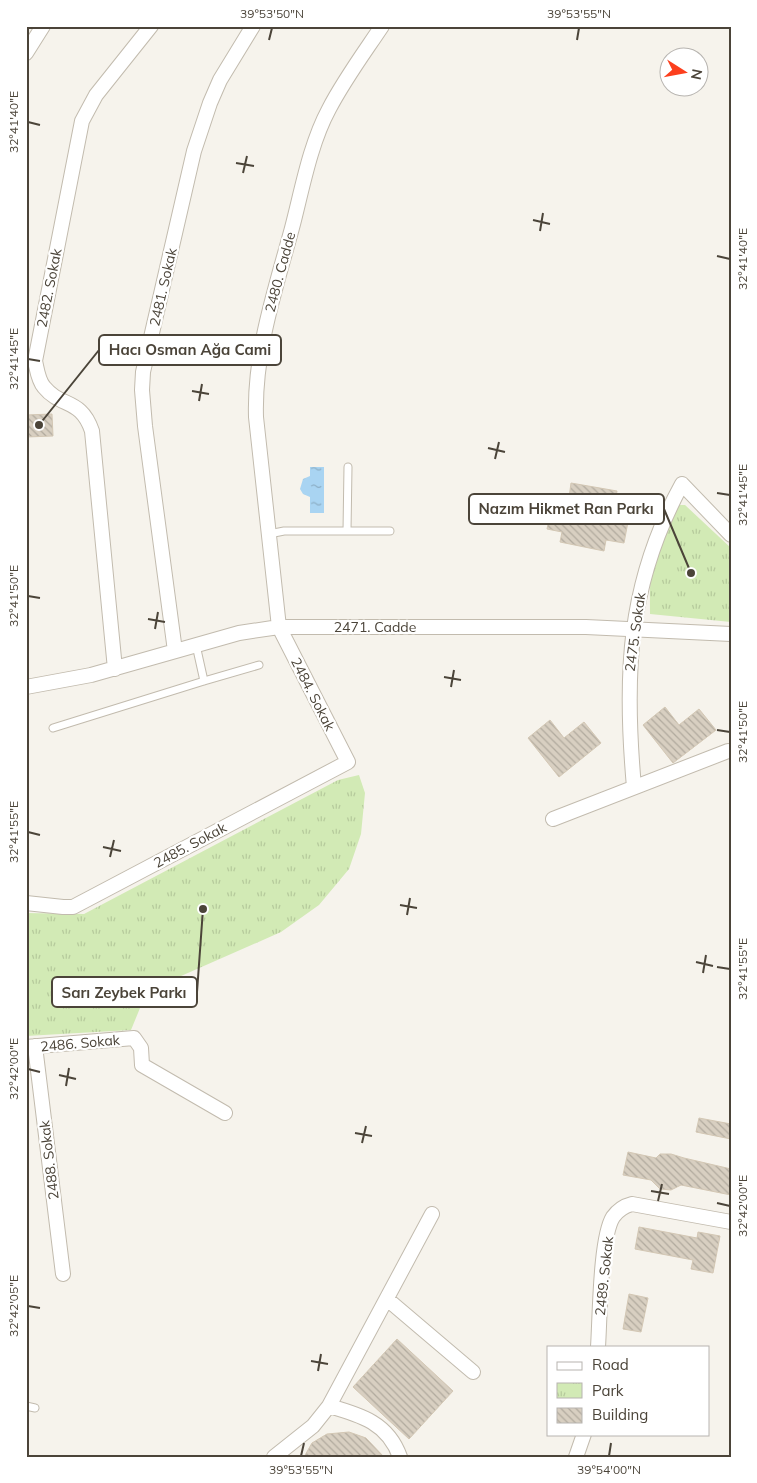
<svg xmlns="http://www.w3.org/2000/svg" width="757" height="1483" font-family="Mulish,sans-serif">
  <defs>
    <pattern id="park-tufts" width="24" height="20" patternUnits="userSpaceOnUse" patternTransform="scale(1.25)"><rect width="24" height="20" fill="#d2eab5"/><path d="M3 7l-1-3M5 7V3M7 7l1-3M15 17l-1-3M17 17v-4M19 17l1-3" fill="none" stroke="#b6ca9c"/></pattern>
    <pattern id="water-ripples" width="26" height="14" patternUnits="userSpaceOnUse" patternTransform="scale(1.25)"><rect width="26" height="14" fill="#a9d4f2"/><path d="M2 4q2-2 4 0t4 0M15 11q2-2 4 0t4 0" fill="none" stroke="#8caec5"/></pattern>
    <pattern id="building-back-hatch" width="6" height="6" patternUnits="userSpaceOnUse" patternTransform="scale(1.25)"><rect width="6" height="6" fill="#d8cfc1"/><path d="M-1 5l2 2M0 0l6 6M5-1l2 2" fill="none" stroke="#b1aa9e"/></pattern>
  </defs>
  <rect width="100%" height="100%" fill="#f6f3ec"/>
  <path fill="url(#park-tufts)" d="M679,505H685L731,548V622L650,614C650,596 649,577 654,559C659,541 669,521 679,505Z
    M359,775L365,793L361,834L349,869L319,905L281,932L147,991L131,1030L26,1036V913L84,914L338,780Z"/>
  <path fill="url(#water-ripples)" d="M310,467H324V513H310V497L303,494L300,489L303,479L310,476Z"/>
  <path fill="url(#building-back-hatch)" stroke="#d3c7b4" d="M52,414L53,436L26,437V415Z
    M571,483L617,491L615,503L631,506L624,543L606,540L604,551L560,542L562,532L547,529L554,495L569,498Z
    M665,707L679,725L699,709L716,730L673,763L643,725Z
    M550,720L564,738L584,722L601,743L559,777L528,738Z
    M699,1118L731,1124V1139L696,1132Z
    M628,1152L656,1158L660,1154H671L684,1158L731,1169V1195L681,1185L671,1190L660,1189L651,1180L623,1175Z
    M639,1227L697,1238L698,1232L720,1236L713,1273L691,1269L693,1260L635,1249Z
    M629,1294L648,1298L641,1332L623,1329Z
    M397,1339L453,1391L409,1439L353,1387Z
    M349,1432L366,1438L384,1457H304L312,1443L327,1434Z"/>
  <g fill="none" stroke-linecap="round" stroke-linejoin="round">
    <g stroke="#c2bbae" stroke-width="9">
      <path id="service" d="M347,531L348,467
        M269,534L284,531H390
        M196,645L204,681
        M53,728L204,681L259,665
        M26,1406L35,1408"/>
    </g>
    <g stroke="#c2bbae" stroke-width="16">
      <path id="minor" d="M26,53L43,26
        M175,651L145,426L142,390L143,372L194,151L210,103L220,80L253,26
        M115,669L92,431C81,398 61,408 44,387C38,380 37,369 35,361L82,121L96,95L151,26
        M26,687L91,675L239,633L279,627H586L731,634
        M634,787C624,676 627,584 682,484L731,535
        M553,819L728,751
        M26,903L63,907H73L348,762L279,627L256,417C254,352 275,291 292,228C302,190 310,144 329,109C344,80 364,53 382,26
        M35,1046L63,1274
        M26,1047L134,1038L141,1048L142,1065L225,1113
        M387,1299L473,1372
        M598,1347C600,1318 600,1238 613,1217C618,1210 624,1206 632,1204L731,1222
        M329,1406C361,1415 388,1423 400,1457
        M274,1457L313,1426L329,1406L432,1214
        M576,1457L584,1434"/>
    </g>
    <use href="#service" stroke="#fff" stroke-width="7"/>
    <use href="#minor" stroke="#fff" stroke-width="14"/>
  </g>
  <path fill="none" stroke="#4b4439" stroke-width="2" d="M269,40L272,28M577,40L579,28M28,122L40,125M236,163L254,166M243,173L247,156M533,220L550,224M540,231L543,213M717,256L730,259M28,359L40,361M192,391L209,394M199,401L202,384M488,448L505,452M495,459L499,442M717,493L730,495M28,596L40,598M148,619L165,622M155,629L158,612M444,677L461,680M451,687L454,670M717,730L730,732M28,832L40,835M103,847L121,851M110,857L114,840M400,905L417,908M407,915L410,898M696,962L713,966M717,967L730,969M703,973L706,955M28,1069L40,1072M59,1075L76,1079M66,1086L69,1068M355,1133L372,1136M362,1143L366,1126M651,1191L669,1194M658,1201L662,1184M717,1203L730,1206M28,1306L40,1308M311,1361L328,1364M318,1371L321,1354M301,1456L304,1443M609,1456L611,1443"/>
  <g text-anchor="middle" stroke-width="4.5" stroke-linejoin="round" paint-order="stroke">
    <g font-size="14" fill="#4b4439" stroke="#fff">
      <text transform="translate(280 272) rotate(-75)" y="5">2480. Cadde</text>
      <text transform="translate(163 287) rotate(-77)" y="5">2481. Sokak</text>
      <text transform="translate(49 288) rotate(-79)" y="5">2482. Sokak</text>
      <text x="375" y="632">2471. Cadde</text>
      <text transform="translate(635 632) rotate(-82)" y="5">2475. Sokak</text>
      <text transform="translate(313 694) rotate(63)" y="5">2484. Sokak</text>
      <text transform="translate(190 845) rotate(-28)" y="5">2485. Sokak</text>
      <text transform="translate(80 1043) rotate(-5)" y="5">2486. Sokak</text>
      <text transform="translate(49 1160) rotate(-97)" y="5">2488. Sokak</text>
      <text transform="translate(604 1276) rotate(-84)" y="5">2489. Sokak</text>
    </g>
  </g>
  <path fill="none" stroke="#4b4439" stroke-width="2" d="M39 425L99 350M691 573L664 509M203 909L197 992"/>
  <g fill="#4b4439" stroke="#fff" stroke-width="2">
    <circle cx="39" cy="425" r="5"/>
    <circle cx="691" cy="573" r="5"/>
    <circle cx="203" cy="909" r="5"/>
  </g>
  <g fill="#fff" stroke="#4b4439" stroke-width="2">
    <rect x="99" y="335" width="182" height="30" rx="5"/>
    <rect x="469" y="494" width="195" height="30" rx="5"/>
    <rect x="52" y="977" width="145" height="30" rx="5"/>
  </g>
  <g font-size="15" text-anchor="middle" font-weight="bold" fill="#4b4439">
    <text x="190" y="355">Hacı Osman Ağa Cami</text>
    <text x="566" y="514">Nazım Hikmet Ran Parkı</text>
    <text x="124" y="998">Sarı Zeybek Parkı</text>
  </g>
  <rect width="757" height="1483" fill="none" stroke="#ffffff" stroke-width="55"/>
  <rect x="547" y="1346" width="162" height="90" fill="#ffffff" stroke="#b7b4b0"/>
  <rect x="557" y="1362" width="25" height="8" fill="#ffffff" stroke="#b7b4b0"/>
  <text x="592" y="1370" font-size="15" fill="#4b4439">Road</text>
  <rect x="557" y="1383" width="25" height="15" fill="url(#park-tufts)" stroke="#b7b4b0"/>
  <text x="592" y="1396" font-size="15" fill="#4b4439">Park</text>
  <rect x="557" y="1408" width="25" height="15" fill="url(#building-back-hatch)" stroke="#b7b4b0"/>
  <text x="592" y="1420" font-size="15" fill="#4b4439">Building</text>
  <g transform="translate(684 72) rotate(101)"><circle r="24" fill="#ffffff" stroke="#b7b4b0"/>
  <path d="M0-4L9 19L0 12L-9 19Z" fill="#fc3f1d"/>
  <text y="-8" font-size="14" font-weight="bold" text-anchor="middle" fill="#4b4439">N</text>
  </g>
  <rect x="28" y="28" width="702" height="1428" fill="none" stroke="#4b4439" stroke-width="2"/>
  <g font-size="12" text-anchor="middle" fill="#4b4439">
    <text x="272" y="18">39°53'50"N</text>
    <text x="579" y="18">39°53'55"N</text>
    <text transform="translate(14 122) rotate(-90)" y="4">32°41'40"E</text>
    <text transform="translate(743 259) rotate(-90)" y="4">32°41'40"E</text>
    <text transform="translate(14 359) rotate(-90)" y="4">32°41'45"E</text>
    <text transform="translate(743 495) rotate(-90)" y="4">32°41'45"E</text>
    <text transform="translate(14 596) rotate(-90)" y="4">32°41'50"E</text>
    <text transform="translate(743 732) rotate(-90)" y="4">32°41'50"E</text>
    <text transform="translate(14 832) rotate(-90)" y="4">32°41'55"E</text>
    <text transform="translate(743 969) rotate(-90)" y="4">32°41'55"E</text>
    <text transform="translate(14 1069) rotate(-90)" y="4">32°42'00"E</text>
    <text transform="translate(743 1206) rotate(-90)" y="4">32°42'00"E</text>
    <text transform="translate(14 1306) rotate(-90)" y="4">32°42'05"E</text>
    <text x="301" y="1474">39°53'55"N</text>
    <text x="609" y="1474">39°54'00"N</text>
  </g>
</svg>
